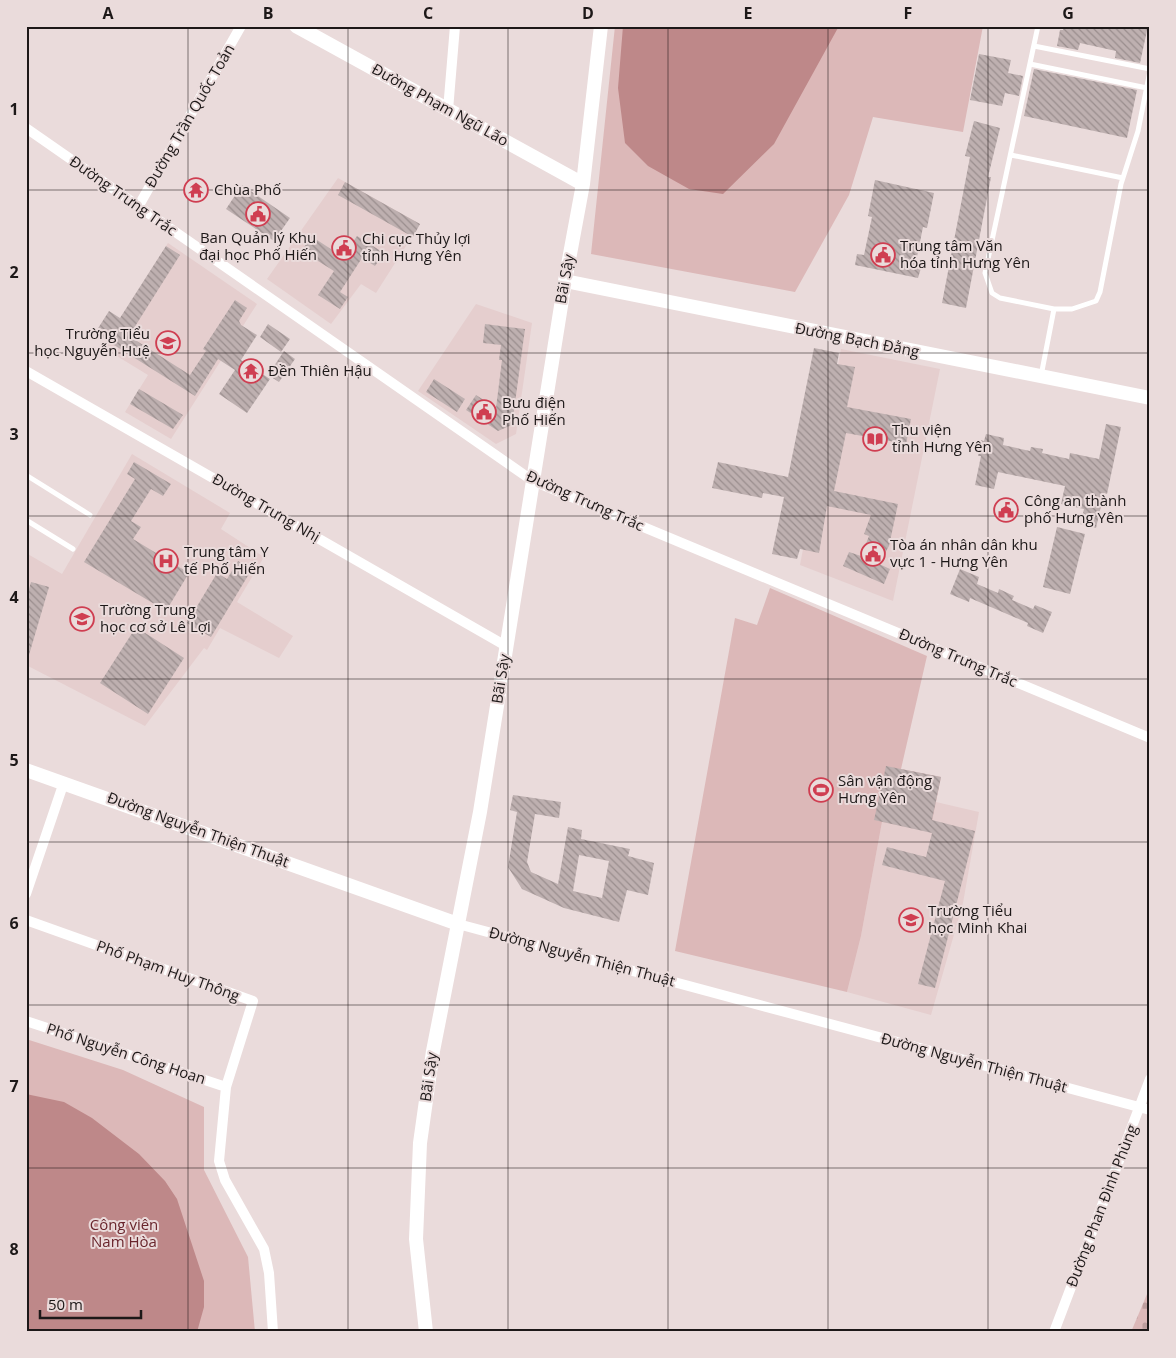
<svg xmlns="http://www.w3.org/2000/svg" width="1176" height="1358" font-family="'Open Sans',sans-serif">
  <defs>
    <pattern id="cemetery-stones" width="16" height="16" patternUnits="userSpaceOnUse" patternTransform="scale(1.25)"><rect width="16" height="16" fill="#dcb8b8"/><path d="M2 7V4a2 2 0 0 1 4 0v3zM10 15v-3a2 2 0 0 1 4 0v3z" fill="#bc9d9d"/></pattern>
    <pattern id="building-back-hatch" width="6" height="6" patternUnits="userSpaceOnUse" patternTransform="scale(1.25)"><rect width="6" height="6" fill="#beb0b0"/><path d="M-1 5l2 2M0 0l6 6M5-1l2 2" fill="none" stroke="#9a8e8e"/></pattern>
  </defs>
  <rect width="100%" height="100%" fill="#eadbdb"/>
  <path fill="#e5cece" d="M338,178L420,224L376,293L361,284L331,324L267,279Z
    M168,243L257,304L171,439L125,412L148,375L102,347Z
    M476,304L532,323L516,434L496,444L418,391Z
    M841,349L940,369L893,601L800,565Z
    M132,454L230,513L221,529L264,557L237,602L293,636L279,658L220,628L207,650L204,648L145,726L26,665V553L62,574Z
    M936,802L979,812L963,903L931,1015L847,992L861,936L882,822L930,832Z"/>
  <path fill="#dcb8b8" d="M615,26H983L963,132L873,117L849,195L795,292L591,254Z
    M770,588L927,656L901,769L941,777L930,832L882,822L861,936L847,992L675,951L735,618L757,625Z
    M26,1039L123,1070L204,1107V1170L248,1257L255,1332H26Z"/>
  <path fill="url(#cemetery-stones)" d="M1150,1287V1332H1131Z"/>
  <path fill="#be8889" d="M623,26H839L774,144L723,194L689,189L648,166L625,143L618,88Z
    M26,1094L64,1102L92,1118L139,1154L165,1181L177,1199L204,1281V1307L197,1332H26Z"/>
  <path fill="url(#building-back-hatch)" fill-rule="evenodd" d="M1063,26H1148L1140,63L1115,58L1116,51L1080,43L1078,50L1057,46L1060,30H1063Z
    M979,54L1011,60L1008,73L1023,76L1019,96L1005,93L1002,106L970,100Z
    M1034,69L1137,90L1127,138L1024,116Z
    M974,121L1000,128L988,177H991L966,308L942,303L970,157L965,156Z
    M875,180L934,193L927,228L923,227L915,267L921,268L918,278L855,265L857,254L864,255L872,217L868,216Z
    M345,182L420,224L413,237L338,195Z
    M242,185L290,218L274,241L226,209Z
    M311,236L343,257L357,236L384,253L375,266L362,258L340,292L348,297L340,309L318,295L334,271L302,251Z
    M166,246L180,255L129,336L190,375L206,351L203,349L235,300L247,308L239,321L241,325L257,335L241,360L270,379L247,413L219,394L235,370L218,359L195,396L95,333L109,311L120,318Z
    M268,324L290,339L281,352L260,337Z
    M485,324L525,329L512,425L498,431L466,410L476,395L496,408L502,360H499L501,345L483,343Z
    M814,348L839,353L837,364L855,367L847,407L911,419L906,444L846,433L834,491L898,504L889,546L879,564L890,569L884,584L843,566L849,552L861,556L869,536L864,534L871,515L827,506L819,553L800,549L797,559L772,554L784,497L763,493L762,498L712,488L718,462L788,477Z
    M284,351L295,359L279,382L268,375Z
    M434,379L465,399L457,412L426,392Z
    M139,389L183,415L173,429L130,404Z
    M1106,424L1121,427L1107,494L1104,493L1096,528L1080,524L1084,509L1061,504L1065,486L998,472L994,489L975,485L981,456H978L981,440L984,441L986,434L1004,438L1003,445L1030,451L1031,447L1043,449L1042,453L1069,459L1070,453L1099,459Z
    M134,462L171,484L163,496L151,489L131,521L141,527L133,539L189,573L166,611L84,562L135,479L127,474Z
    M1057,527L1085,534L1070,594L1043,587Z
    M238,561L252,569L211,637L187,623L217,573L227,579Z
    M960,569L979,577L977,584L998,593L999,589L1014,596L1012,600L1033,609L1035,605L1052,612L1043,633L1027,626L1028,623L970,598L969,602L950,594Z
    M31,582L49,587L29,655L26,654V600Z
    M136,627L184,658L148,714L100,683Z
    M886,766L941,777L932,820L975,831L935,988L918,984L945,881L882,865L887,847L926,857L932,833L874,820Z
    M513,795L561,802L559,818L535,814L527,862L531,872L558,884L568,827L582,830L581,839L630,849L628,856L654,863L648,895L627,890L619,922L564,908L522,889L508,867L517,812L510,810ZM579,855L609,861L602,898L573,891Z"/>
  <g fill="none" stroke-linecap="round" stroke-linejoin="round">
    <path stroke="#fff" stroke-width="5" d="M1038,26L985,273L992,293L1000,298L1054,309H1072L1096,301L1100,292L1121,184L1138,131L1150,71
      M1034,46L1150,69
      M1030,64L1147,88
      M1011,155L1123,178
      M1041,376L1054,309
      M26,475L90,515
      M26,520L73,549"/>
    <path stroke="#fff" stroke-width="10" d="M448,110L455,26
      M26,128L533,481L1150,738
      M138,207L241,26
      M26,371L506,646
      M26,894L64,782
      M26,920L253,1001L226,1087L219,1161L225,1180L264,1249L269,1273L273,1332
      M458,924L1150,1110
      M26,1021L226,1087
      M1054,1332L1150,1079"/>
    <path stroke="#fff" stroke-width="14" d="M296,26L583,184
      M565,281L1150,398
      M26,770L458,924
      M426,1332L416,1239L420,1143L433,1051L480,812L565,281L583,184L601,26"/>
  </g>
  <path fill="none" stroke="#1d1818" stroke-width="1" stroke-opacity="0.55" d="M188,26V1332M348,26V1332M508,26V1332M668,26V1332M828,26V1332M988,26V1332M26,190H1150M26,353H1150M26,516H1150M26,679H1150M26,842H1150M26,1005H1150M26,1168H1150"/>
  <defs>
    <g id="temple-ring" transform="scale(1.25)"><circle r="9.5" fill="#eadbdb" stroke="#cf3e51" stroke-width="1.5"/><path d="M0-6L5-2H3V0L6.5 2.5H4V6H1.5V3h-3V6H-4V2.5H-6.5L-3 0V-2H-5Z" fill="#cf3e51"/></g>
    <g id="civic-ring" transform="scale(1.25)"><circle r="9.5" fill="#eadbdb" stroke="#cf3e51" stroke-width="1.5"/><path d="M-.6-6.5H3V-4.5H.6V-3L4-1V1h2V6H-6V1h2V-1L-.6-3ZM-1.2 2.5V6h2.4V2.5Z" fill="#cf3e51"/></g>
    <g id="school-ring" transform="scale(1.25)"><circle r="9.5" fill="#eadbdb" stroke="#cf3e51" stroke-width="1.5"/><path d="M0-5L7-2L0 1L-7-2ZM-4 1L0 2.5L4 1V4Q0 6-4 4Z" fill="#cf3e51"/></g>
    <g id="library-ring" transform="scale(1.25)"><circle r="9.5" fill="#eadbdb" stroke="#cf3e51" stroke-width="1.5"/><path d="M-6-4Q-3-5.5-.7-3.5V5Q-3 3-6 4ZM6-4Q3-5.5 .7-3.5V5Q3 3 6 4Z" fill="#cf3e51"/></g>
    <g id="hospital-ring" transform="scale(1.25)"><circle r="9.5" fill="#eadbdb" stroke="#cf3e51" stroke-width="1.5"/><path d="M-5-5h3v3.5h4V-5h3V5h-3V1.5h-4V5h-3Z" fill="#cf3e51"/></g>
    <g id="stadium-ring" transform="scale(1.25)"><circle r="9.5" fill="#eadbdb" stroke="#cf3e51" stroke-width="1.5"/><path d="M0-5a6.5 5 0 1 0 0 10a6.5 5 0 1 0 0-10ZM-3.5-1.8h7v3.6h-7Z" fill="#cf3e51"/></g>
  </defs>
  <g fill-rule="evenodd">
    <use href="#temple-ring" x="196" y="190"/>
    <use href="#civic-ring" x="258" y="214"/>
    <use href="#civic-ring" x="344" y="248"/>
    <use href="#civic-ring" x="883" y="255"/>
    <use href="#school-ring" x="168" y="343"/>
    <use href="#temple-ring" x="251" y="371"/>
    <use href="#civic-ring" x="484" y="412"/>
    <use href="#library-ring" x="875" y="439"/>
    <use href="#civic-ring" x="1006" y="510"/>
    <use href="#civic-ring" x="873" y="554"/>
    <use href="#hospital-ring" x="166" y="561"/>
    <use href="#school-ring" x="82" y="619"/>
    <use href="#stadium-ring" x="821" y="790"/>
    <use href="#school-ring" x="911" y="920"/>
  </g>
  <g text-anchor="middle" stroke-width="4" stroke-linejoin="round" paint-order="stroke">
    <g font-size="15" fill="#1d1818" stroke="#eadbdb">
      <text transform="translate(440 105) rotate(29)" y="5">Đường Phạm Ngũ Lão</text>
      <text transform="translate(190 116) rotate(-60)" y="5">Đường Trần Quốc Toản</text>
      <text transform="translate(123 196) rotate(35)" y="5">Đường Trưng Trắc</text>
      <text transform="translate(565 279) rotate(-80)" y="5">Bãi Sậy</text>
      <text transform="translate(857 340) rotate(11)" y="5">Đường Bạch Đằng</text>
      <text transform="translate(585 501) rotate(24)" y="5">Đường Trưng Trắc</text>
      <text transform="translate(266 508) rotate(30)" y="5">Đường Trưng Nhị</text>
      <text transform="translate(958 658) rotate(23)" y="5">Đường Trưng Trắc</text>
      <text transform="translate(501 679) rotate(-81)" y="5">Bãi Sậy</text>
      <text transform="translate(198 830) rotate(20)" y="5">Đường Nguyễn Thiện Thuật</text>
      <text transform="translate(582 957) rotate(15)" y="5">Đường Nguyễn Thiện Thuật</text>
      <text transform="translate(168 971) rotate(20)" y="5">Phố Phạm Huy Thông</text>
      <text transform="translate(126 1054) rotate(18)" y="5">Phố Nguyễn Công Hoan</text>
      <text transform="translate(974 1063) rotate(15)" y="5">Đường Nguyễn Thiện Thuật</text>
      <text transform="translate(429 1077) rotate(-82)" y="5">Bãi Sậy</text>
      <text transform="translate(1102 1206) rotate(-69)" y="5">Đường Phan Đình Phùng</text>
    </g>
    <g font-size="15" fill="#1d1818" stroke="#eadbdb" text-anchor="start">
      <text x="214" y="195">Chùa Phố</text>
      <text x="258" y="243" text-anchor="middle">Ban Quản lý Khu<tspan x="258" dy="17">đại học Phố Hiến</tspan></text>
      <text x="362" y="244">Chi cục Thủy lợi<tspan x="362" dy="17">tỉnh Hưng Yên</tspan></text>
      <text x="900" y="251">Trung tâm Văn<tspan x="900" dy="17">hóa tỉnh Hưng Yên</tspan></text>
      <text x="150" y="339" text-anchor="end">Trường Tiểu<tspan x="150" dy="17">học Nguyễn Huệ</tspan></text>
      <text x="268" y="376">Đền Thiên Hậu</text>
      <text x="502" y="408">Bưu điện<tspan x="502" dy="17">Phố Hiến</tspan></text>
      <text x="892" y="435">Thu viện<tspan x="892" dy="17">tỉnh Hưng Yên</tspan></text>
      <text x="1024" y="506">Công an thành<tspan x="1024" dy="17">phố Hưng Yên</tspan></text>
      <text x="890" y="550">Tòa án nhân dân khu<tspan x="890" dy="17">vực 1 - Hưng Yên</tspan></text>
      <text x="184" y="557">Trung tâm Y<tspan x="184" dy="17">tế Phố Hiến</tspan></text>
      <text x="100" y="615">Trường Trung<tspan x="100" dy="17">học cơ sở Lê Lợi</tspan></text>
      <text x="838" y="786">Sân vận động<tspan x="838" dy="17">Hưng Yên</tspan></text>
      <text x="928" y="916">Trường Tiểu<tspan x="928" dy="17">học Minh Khai</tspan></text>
    </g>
    <g font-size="15" fill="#69252c" stroke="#eadbdb">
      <text x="124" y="1230">Công viên<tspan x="124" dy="17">Nam Hòa</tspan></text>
    </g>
  </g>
  <rect width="1176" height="1358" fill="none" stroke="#eadbdb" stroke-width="55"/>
  <path d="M40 1310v8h101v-8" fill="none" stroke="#1d1818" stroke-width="2.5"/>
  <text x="48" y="1310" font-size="15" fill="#1d1818" stroke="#eadbdb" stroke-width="4" paint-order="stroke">50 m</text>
  <rect x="28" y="28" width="1120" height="1302" fill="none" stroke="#1d1818" stroke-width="2"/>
  <g font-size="16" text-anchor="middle" font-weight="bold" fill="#1d1818">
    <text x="108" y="19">A</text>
    <text x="268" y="19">B</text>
    <text x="428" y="19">C</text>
    <text x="588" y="19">D</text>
    <text x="748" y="19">E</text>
    <text x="908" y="19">F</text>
    <text x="1068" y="19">G</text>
    <text x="14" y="115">1</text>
    <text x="14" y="278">2</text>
    <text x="14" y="440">3</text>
    <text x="14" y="603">4</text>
    <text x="14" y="766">5</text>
    <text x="14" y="929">6</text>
    <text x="14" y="1092">7</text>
    <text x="14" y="1255">8</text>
  </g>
</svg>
